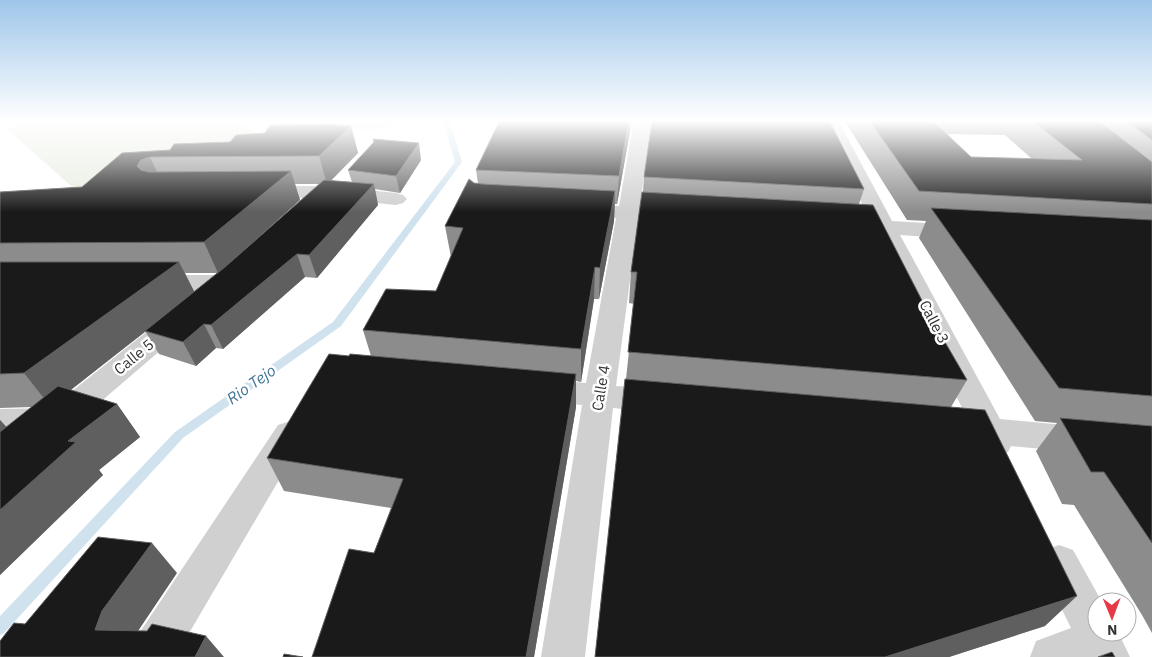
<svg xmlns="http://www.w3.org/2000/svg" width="1152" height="657" font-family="'IBM Plex Sans',sans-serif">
  <rect width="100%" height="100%" fill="#fff"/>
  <path fill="#e6ecdf" d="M37,120H234L259,134L80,194L6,128Z"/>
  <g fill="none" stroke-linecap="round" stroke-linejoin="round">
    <path fill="#cfe2ee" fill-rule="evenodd" d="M275,120H288L309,126L306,128Z
      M399,120H414L372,129L338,128L335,126L338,124L372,125Z
      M443,120H449L462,162L341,326L183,438L5,632L0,635V616L175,432L333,322L455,162Z"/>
    <path fill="#d0d0d0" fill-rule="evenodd" d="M634,120H651L640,207L684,210L687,215L684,220L676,222L638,220L616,386L660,389L671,393L676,401L671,409L660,413L613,408L585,657H541L582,405L538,401L527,398L523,390L527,382L538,379L586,383L616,218L569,215L566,210L569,205L577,204L619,206Z
      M821,120H838L892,221L958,225L966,227L969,232L966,237L958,239L900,235L1000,419L1152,433V459L1011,446L1008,452L996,456L984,452L979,443L959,441L948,437L943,428L948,419L959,415L966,416L876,234L839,230L836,225L839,220L847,218L870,220Z
      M259,186H324L332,189L340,187L396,193L403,195L407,199L403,203L396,205L340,199L332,196L324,198H259L252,196L249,192L252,188Z
      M151,275H225L234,278L238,283L234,288L225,291H151L142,288L138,283L142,278Z
      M180,310L190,313L194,319L190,325L70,428L51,432L0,433V409L51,408L170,313Z
      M290,421L302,425L306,434L175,657H128L134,641L278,425Z
      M1059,545L1073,550L1102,602H1097V632H1118L1130,657H1030L1036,641L1071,628L1039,563L1045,550Z"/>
  </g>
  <path fill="#8c8c8c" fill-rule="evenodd" d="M632,120L617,204H615L614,221L599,299H594L581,382L576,381V407L534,657H312L374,553L391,508L284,491L267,458L349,356H371L363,330L436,291L451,257L445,226L474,183H478L476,170Z
    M844,120H1152V633L1142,615L1074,505L1062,504L1036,451L1057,423L1035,421L919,238L926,221L907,220ZM946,134L1005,135L1032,159L971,157Z
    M351,126L358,153L331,181L352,182L348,170L421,160L400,193L375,189L378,205L317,278L305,277L223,349L216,348L196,366L159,354L145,331L71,390L117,404L140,437L99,470L103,475L0,575V420L6,427L32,407L0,408V192L82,187L122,153L170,150L230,142L265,133ZM295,184H319L251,244L300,200ZM185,273H217L194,292Z
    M644,177L864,189L859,204L931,318L967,380L951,407L1045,626L949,657H595L626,379L634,304L629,303L631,272L643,192Z"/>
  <path fill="#5f5f5f" d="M629,120H632L617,204L619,176Z
    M351,126L358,153L327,184L319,156Z
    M419,143L421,160L400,193L396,176Z
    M150,157L163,185L154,188L137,166L141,160Z
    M291,171L300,200L218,273L204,242Z
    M374,184L378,205L317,278L309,255Z
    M615,191L614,221L599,299L600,268Z
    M297,254L305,277L223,349L211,325Z
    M179,262L195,293L50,406L24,373Z
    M595,267L594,299L581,382V349Z
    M204,324L216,348L196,366L183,342Z
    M576,374V407L534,657H526Z
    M117,404L140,437L99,470L103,475L0,575V510L68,441Z
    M0,420L14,435L0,446Z
    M152,543L177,573L132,640L95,630L102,611Z
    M1077,596L1045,626L949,657H885Z
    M206,636L224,657H195Z"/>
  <path fill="#1a1a1a" stroke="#5f5f5f" d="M500,120H629L619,176L476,170Z
    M652,120H829L864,189L644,177Z
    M869,120H932L971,157L1082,160L1031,120H1098L1152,162V204L919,191Z
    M1125,120H1152V140Z
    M332,124L351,126L319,156L150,157L141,160L137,166L141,170L149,172L291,171L204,242L0,243V192L82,187L122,153L170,150L174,144L230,142L236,135L265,133L270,125Z
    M373,139L419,143L396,176L348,170L374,142Z
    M469,179L474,183L483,184L615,191L600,268L595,267L581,349L363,330L386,289L436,291L463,228L445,226Z
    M324,180L374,184L309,255L297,254L211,325L204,324L183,342L145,331L225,267Z
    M642,192L873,205L931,318L967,380L628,352L637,272H631Z
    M931,208L1152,220V396L1059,388Z
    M0,262H179L24,373L0,374Z
    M329,354L349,356L350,354L576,374L526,657H312L349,549L374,553L403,479L267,458Z
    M625,379L985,410L1077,596L885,657H595Z
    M58,386L117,404L68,441L76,442L0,510V432Z
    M1060,418L1152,426V543L1104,472H1091Z
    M98,537L152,543L102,611L95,630L147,631L152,624L206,636L195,657H0V641L14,623L25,624Z
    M1112,652L1115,657H1098Z
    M284,654L303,657H283Z"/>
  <linearGradient id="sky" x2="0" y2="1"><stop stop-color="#9ec6ea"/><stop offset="0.57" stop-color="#fff"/><stop offset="1" stop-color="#fff" stop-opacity="0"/></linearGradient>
  <rect width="1152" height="212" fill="url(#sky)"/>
  <g text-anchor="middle" stroke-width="5" stroke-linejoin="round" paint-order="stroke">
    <g font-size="15" fill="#333" stroke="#fff">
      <text transform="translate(934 322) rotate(63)" y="5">Calle 3</text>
      <text transform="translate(134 357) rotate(-39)" y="5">Calle 5</text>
      <text transform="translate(601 388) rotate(-81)" y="5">Calle 4</text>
    </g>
    <g font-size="16" font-style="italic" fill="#3f7597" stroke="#fff">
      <text transform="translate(251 384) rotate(-35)" y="6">Rio Tejo</text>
    </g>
  </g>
  <g transform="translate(1112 617) rotate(179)"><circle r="24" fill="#ffffff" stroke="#adadad"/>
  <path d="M0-4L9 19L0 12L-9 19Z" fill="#e63946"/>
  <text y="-8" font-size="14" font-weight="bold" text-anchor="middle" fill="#333333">N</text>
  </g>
</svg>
